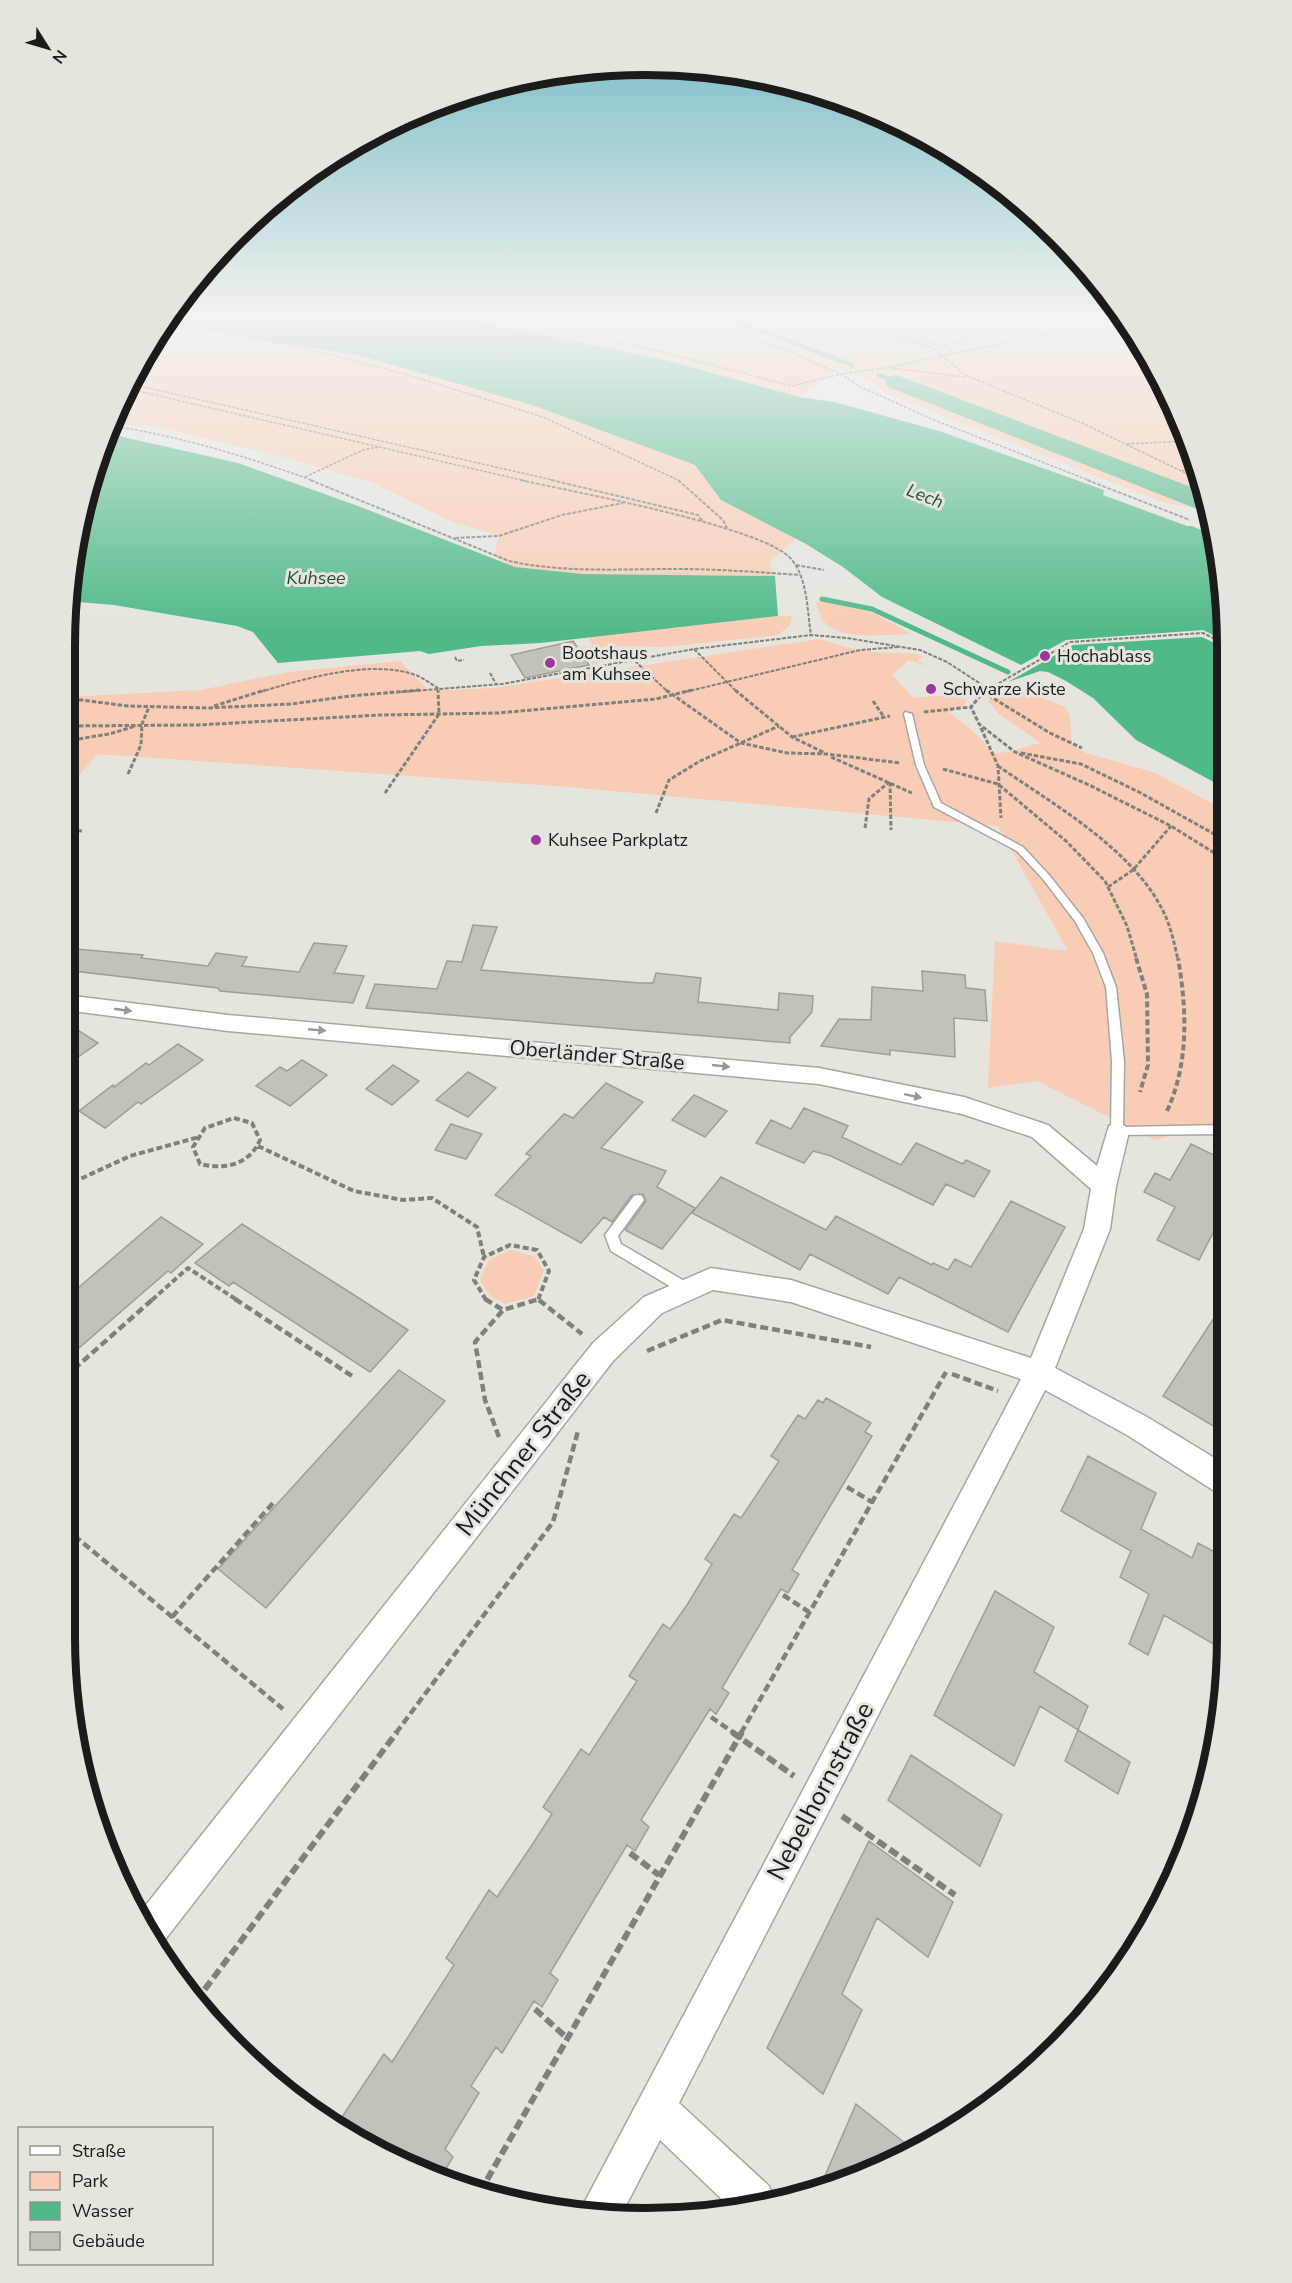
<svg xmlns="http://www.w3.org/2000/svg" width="1292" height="2283" font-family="'Nunito Sans',sans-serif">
  <rect width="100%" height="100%" fill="#e5e5de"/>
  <path fill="#f9ccb5" d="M446,315H1123L1130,323L1197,459L1208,510L1165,503L891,396L863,377L839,368L800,397L658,358Z
    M166,323L361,356L535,406L695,465L721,500L796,539L769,562L775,576L583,574L515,567L494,556L499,536L453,522L371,482L272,454L156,427L114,423L143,355Z
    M821,601L870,611L911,634C888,634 837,642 823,620C819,615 818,608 816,602Z
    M778,616H792L790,625L778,635L665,647L606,646L613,660L592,664L580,648L593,646L588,636Z
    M819,639C838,645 855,650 874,652C891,654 906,651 922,656L918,661L935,668L909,660L892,675L914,698L947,695L967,700L965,705L949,712L977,735L993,753C1009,754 1025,746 1041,743L999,714L988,701L992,694L1007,684L1065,707L1070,715L1072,745L1086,753L1153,772L1223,809L1224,1122L1155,1140L1037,1081L988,1088L995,941L1068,951L998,826L569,787L97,754L66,792V697L201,690L288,672L400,661L429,691L493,688Z
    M510,1250L534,1256L544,1271L534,1296L505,1304L490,1296L480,1280L489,1260Z"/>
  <path fill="#4fb988" d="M171,315L449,316L658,358L799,397L834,402L939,431L1104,490L1103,495L1187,526H1192L1215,536L1223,570V640L1203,630L1066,640L1021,665L882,597L843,567L806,544L721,500L695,465L535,406L361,356L166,323Z
    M110,434L238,463L358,506L515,567L583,574L775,576L778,616L540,643L481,646L429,654L420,651L278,663L253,632L237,626L114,605L67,601L84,495Z
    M1202,637L1223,647V787L1136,740L1093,698L1066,681L1048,672L1040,671L1008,682L1073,645Z"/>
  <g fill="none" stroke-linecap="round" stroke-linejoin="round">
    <path stroke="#4fb988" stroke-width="4.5" d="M719,315L852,365
      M879,375L897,382"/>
    <path stroke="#4fb988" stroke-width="5" d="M822,599L872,609L1008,672"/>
    <path fill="#4fb988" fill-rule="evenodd" d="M897,375L1204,492L1209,511L1197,509L888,387L885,382L888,377Z"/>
  </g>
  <path fill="#c4c1bb" stroke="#a19d98" stroke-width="1.5" d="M573,641L589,665L525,678L511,655Z
    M473,925L497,927L481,970L640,983H653L656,973L701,978L698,1002L778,1010L779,993L813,996L812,1012L790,1037V1043L366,1008L375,984L437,989L447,961L462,962Z
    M314,943L347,946L334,973L364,976L353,1003L220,991L218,988L65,970V948L143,955L141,958L208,966L216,953L247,957L242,966L299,972Z
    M922,971L965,975L966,988L985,990L987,1021L954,1018L955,1057L890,1050V1055L821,1046L839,1019L871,1020L872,987L923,991Z
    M65,1022L98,1043L65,1066Z
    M178,1044L203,1060L141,1104L138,1102L105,1128L79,1111L113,1085L114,1087L146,1063L149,1065Z
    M302,1060L327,1075L290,1106L256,1086L280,1067L287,1071Z
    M393,1065L419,1081L392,1105L366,1089Z
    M468,1072L496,1088L468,1117L436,1100Z
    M606,1083L643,1102L601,1148L666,1171L657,1187L695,1208L662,1249L625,1230L646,1201L643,1194L632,1195L612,1222L604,1217L581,1243L495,1195L531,1156L526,1154L564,1114L573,1118Z
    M694,1095L727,1111L705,1137L672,1120Z
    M804,1108L848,1126L842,1137L901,1165L916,1143L963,1164L966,1160L990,1171L974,1197L946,1184L933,1205L831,1156L813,1151L804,1163L756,1143L771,1120L791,1129Z
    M451,1124L482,1134L466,1159L435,1150Z
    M1191,1144L1218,1157L1214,1166L1225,1171V1210L1199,1260L1157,1240L1175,1207L1144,1192L1155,1173L1170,1180Z
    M721,1177L826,1230L836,1216L932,1265L933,1263L948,1270L955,1259L971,1267L1011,1201L1065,1227L1008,1332L899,1277L888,1294L810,1254L800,1270L692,1213Z
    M161,1217L203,1244L171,1273L168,1271L65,1360V1299Z
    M242,1224L351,1293L408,1330L370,1372L233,1282L229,1286L195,1263Z
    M1225,1301V1433L1163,1396Z
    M399,1370L445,1401L266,1608L218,1569Z
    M826,1398L871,1423L865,1432L872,1436L792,1570L799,1574L788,1593L781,1589L722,1688L729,1693L716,1714L710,1709L641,1820L649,1827L635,1851L627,1845L550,1973L558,1980L542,2007L534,2001L502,2053L496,2047L471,2086L479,2093L445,2149L453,2157L442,2175L336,2126L384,2054L392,2062L454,1965L446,1958L489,1890L497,1897L532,1845L552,1814L543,1807L581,1749L589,1755L637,1681L629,1676L663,1624L670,1629L687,1605L712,1564L705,1559L734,1514L741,1518L779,1461L771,1456L798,1415L805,1419L818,1400L823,1403Z
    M1088,1456L1156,1493L1141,1529L1192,1558L1198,1543L1226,1558V1614L1215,1645L1164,1615L1148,1655L1129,1644L1149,1594L1120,1577L1131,1551L1061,1511Z
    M995,1591L1054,1627L1034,1672L1088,1706L1078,1730L1040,1706L1014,1766L934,1715Z
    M1078,1730L1130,1762L1118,1794L1065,1761Z
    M911,1755L1002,1815L980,1866L888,1800Z
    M869,1841L953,1902L928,1957L877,1918L842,1994L862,2010L823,2094L767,2048Z
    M856,2104L911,2148L868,2174L821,2185Z"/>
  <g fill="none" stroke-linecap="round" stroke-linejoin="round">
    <g stroke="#a7a7a1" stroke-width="3">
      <path id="service" d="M905,712L912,714L924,765L941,803L1023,847L1049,875L1083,918L1103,953L1116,987L1124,1061L1123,1127L1224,1125V1134L1113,1135L1111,1132L1112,1061L1106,987L1093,953L1075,921L1043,879L1017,851L934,807L916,765L904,714Z
        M638,1195L642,1196L644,1200L618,1236L621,1244L693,1286L695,1290L693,1294L688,1296L683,1294L611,1251L605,1235L634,1196Z"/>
    </g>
    <g stroke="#a7a7a1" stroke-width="3">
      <path id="minor" d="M65,995L228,1015L819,1068L964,1097L1048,1125L1097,1166L1109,1126L1117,1123L1125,1126L1129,1132L1116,1186L1110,1229L1055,1368L1147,1417L1226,1465V1496L1216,1492L1127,1435L1045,1390L679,2103L769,2186L773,2197L730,2207L660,2140L623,2211L582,2207L1021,1379L791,1302L713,1290L662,1313L613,1361L164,1941L159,1943L142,1910L593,1343L644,1297L711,1268L791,1280L1031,1358L1084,1229L1091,1189L1032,1137L962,1114L819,1084L228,1031L65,1010Z"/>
    </g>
    <path stroke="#81817c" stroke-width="1.5" stroke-dasharray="3 1.5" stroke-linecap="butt" d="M490,315L647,348L792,386L841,374L885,368L1106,322
      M680,315L726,328L785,350L841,374L859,386L934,420L1091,481
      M785,315L932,347L965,375L1084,424L1202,481
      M806,315L943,346L957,353
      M1086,315L1132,327
      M164,324L223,332L313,350L405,374L543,417L680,481
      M1095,326L1150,364
      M943,346L1077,315
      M890,368L966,377
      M131,384L557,481
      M129,389L526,481
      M113,426C183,437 248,457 314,481
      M1127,444L1188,441
      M1182,471L1198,464
      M305,477L363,450L379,447"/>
    <path stroke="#81817c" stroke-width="2" stroke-dasharray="4 1.5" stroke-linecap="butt" d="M310,480L509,561C563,573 620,569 675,569C717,569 758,572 800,575
      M520,480C569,491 767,527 792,560C808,580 807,611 811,635
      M551,480L698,515L703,522
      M678,480L723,520L727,528
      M1087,480L1190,520
      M1200,480L1202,481
      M455,538L499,536L562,515L623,503
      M796,565L824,570
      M694,649L737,692
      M455,657L457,661L464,660
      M635,661L668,692
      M490,673L496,684
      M260,692C303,679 374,658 418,676C425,679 431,684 438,688V692
      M401,692L502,684L694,649L811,635L847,638L920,650L947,662L987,688
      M685,692L860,650L899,647
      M984,692L1070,642L1203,633L1223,643"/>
    <path stroke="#81817c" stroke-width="3" stroke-dasharray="4.5 2" stroke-linecap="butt" d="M666,690L741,743L787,753L827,754L900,763
      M735,690L792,737L825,753
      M985,690L971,707L979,724L1015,752L1089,785L1171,826L1224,859
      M983,692L1050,733L1082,748
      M66,698L128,706L207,708L291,704L350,696L420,690
      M873,701L884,717
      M214,706L265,690
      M924,712L971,707
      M66,726L197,725L380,715L498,713L656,699L692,690
      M981,728L998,766L1001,818
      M792,737L890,716
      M66,741L109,734L136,726
      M1021,753L1081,764L1139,792L1223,839
      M831,757L912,793
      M998,766C1053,804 1129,847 1161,907C1170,923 1174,942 1178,960
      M943,769L998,784L1066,841L1105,881L1127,926L1137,960
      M128,774L141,745L142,724L149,707
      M890,782L891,830
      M385,793L439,714L438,690
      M656,813L669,780L700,761L779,726
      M865,828L869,799L889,782
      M65,830L82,831
      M1108,887L1133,870L1171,826"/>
    <path stroke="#81817c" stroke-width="4" stroke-dasharray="6 3" stroke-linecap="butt" d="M1136,958L1147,994L1148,1065L1140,1092
      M1167,1111C1189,1063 1187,1010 1178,958
      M234,1118L252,1123L260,1140C249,1165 225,1170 200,1164L193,1147L205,1128Z
      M258,1146L354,1191L403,1200L432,1198L477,1227L484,1257
      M65,1186L130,1156L199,1137
      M152,1300L188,1268L237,1300
      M486,1300L474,1280L484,1257L510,1245L537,1250L549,1271L538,1300"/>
    <path stroke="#81817c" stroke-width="4.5" stroke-dasharray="8 4" stroke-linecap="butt" d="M235,1299L352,1376
      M485,1299L503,1310L539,1299
      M539,1300L582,1334
      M647,1351L722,1320L871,1347
      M952,1374L998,1391
      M65,1377L153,1299
      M499,1437L485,1400L475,1342L503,1310
      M847,1487L872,1502
      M65,1528L283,1709
      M783,1595L809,1612
      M172,1617L274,1502
      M711,1717L734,1733
      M396,1733L553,1522L578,1431
      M741,1733L946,1372"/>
    <path stroke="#81817c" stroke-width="6" stroke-dasharray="10 4.5" stroke-linecap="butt" d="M732,1732L794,1776
      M842,1816L955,1895
      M630,1853L659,1875
      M196,2001L397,1732
      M535,2009L567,2038
      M480,2192L742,1732"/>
    <use href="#service" fill="#fff" fill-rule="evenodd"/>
    <use href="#minor" fill="#fff" fill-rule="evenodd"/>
  </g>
  <defs><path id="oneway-solid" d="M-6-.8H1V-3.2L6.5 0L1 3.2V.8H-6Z" transform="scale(1.5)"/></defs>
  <g fill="#999898">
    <use href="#oneway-solid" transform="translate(123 1010) rotate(8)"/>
    <use href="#oneway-solid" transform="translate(317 1030) rotate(5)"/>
    <use href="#oneway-solid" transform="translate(721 1066) rotate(6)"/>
    <use href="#oneway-solid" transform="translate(913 1096) rotate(12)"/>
  </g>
  <linearGradient id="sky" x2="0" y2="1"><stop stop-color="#6bb6c2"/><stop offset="0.5" stop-color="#f3f3f0"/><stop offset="1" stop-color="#f3f3f0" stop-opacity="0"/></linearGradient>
  <rect width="1292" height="635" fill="url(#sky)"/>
  <g fill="#9938a0" stroke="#e5e5de" stroke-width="2">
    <circle cx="1045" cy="656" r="6"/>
    <circle cx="550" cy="663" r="6"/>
    <circle cx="931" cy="689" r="6"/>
    <circle cx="536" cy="840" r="6"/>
  </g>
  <g text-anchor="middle" stroke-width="6" stroke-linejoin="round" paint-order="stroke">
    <g font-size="18" font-style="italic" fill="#224e39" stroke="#e5e5de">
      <text transform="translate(925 496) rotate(21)" y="6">Lech</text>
      <text x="316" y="584">Kuhsee</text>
    </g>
    <g font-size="18" fill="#1c1b19" stroke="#e5e5de" text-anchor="start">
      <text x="562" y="659">Bootshaus<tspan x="562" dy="21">am Kuhsee</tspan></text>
      <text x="1057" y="662">Hochablass</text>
      <text x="943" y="695">Schwarze Kiste</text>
      <text x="548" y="846">Kuhsee Parkplatz</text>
    </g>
    <g font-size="21" fill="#1c1b19" stroke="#e5e5de">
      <text transform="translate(597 1055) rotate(5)" y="7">Oberländer Straße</text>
    </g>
    <g font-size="26" fill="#1c1b19" stroke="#e5e5de">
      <text transform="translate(523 1453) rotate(-52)" y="9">Münchner Straße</text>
      <text transform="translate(820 1791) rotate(-62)" y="9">Nebelhornstraße</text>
    </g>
  </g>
  <path d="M0 0H1292V2283H0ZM646 75H646A571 571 0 0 1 1217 646V1637A571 571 0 0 1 646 2208H646A571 571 0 0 1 75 1637V646A571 571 0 0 1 646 75Z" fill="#e5e5de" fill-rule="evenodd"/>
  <path fill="none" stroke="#1c1b19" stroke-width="8" d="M646 75H646A571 571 0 0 1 1217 646V1637A571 571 0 0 1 646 2208H646A571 571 0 0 1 75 1637V646A571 571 0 0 1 646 75Z"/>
  <rect x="18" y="2127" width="195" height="138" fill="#e5e5de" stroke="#95948f" stroke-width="1.5"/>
  <rect x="30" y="2146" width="30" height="9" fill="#ffffff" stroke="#95948f" stroke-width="1.5"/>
  <text x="72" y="2157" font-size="18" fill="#1c1b19">Straße</text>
  <rect x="30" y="2172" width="30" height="18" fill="#f9ccb5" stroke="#95948f" stroke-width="1.5"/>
  <text x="72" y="2187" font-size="18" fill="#1c1b19">Park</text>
  <rect x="30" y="2202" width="30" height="18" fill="#4fb988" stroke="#95948f" stroke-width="1.5"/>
  <text x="72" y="2217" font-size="18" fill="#1c1b19">Wasser</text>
  <rect x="30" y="2232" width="30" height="18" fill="#c4c1bb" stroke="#95948f" stroke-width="1.5"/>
  <text x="72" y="2247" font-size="18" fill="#1c1b19">Gebäude</text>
  <g transform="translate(48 48) rotate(127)" stroke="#e5e5de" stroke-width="4.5" paint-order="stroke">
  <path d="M0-4.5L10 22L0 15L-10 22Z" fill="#1c1b19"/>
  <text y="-9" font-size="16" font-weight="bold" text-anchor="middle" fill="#1c1b19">N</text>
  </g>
</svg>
